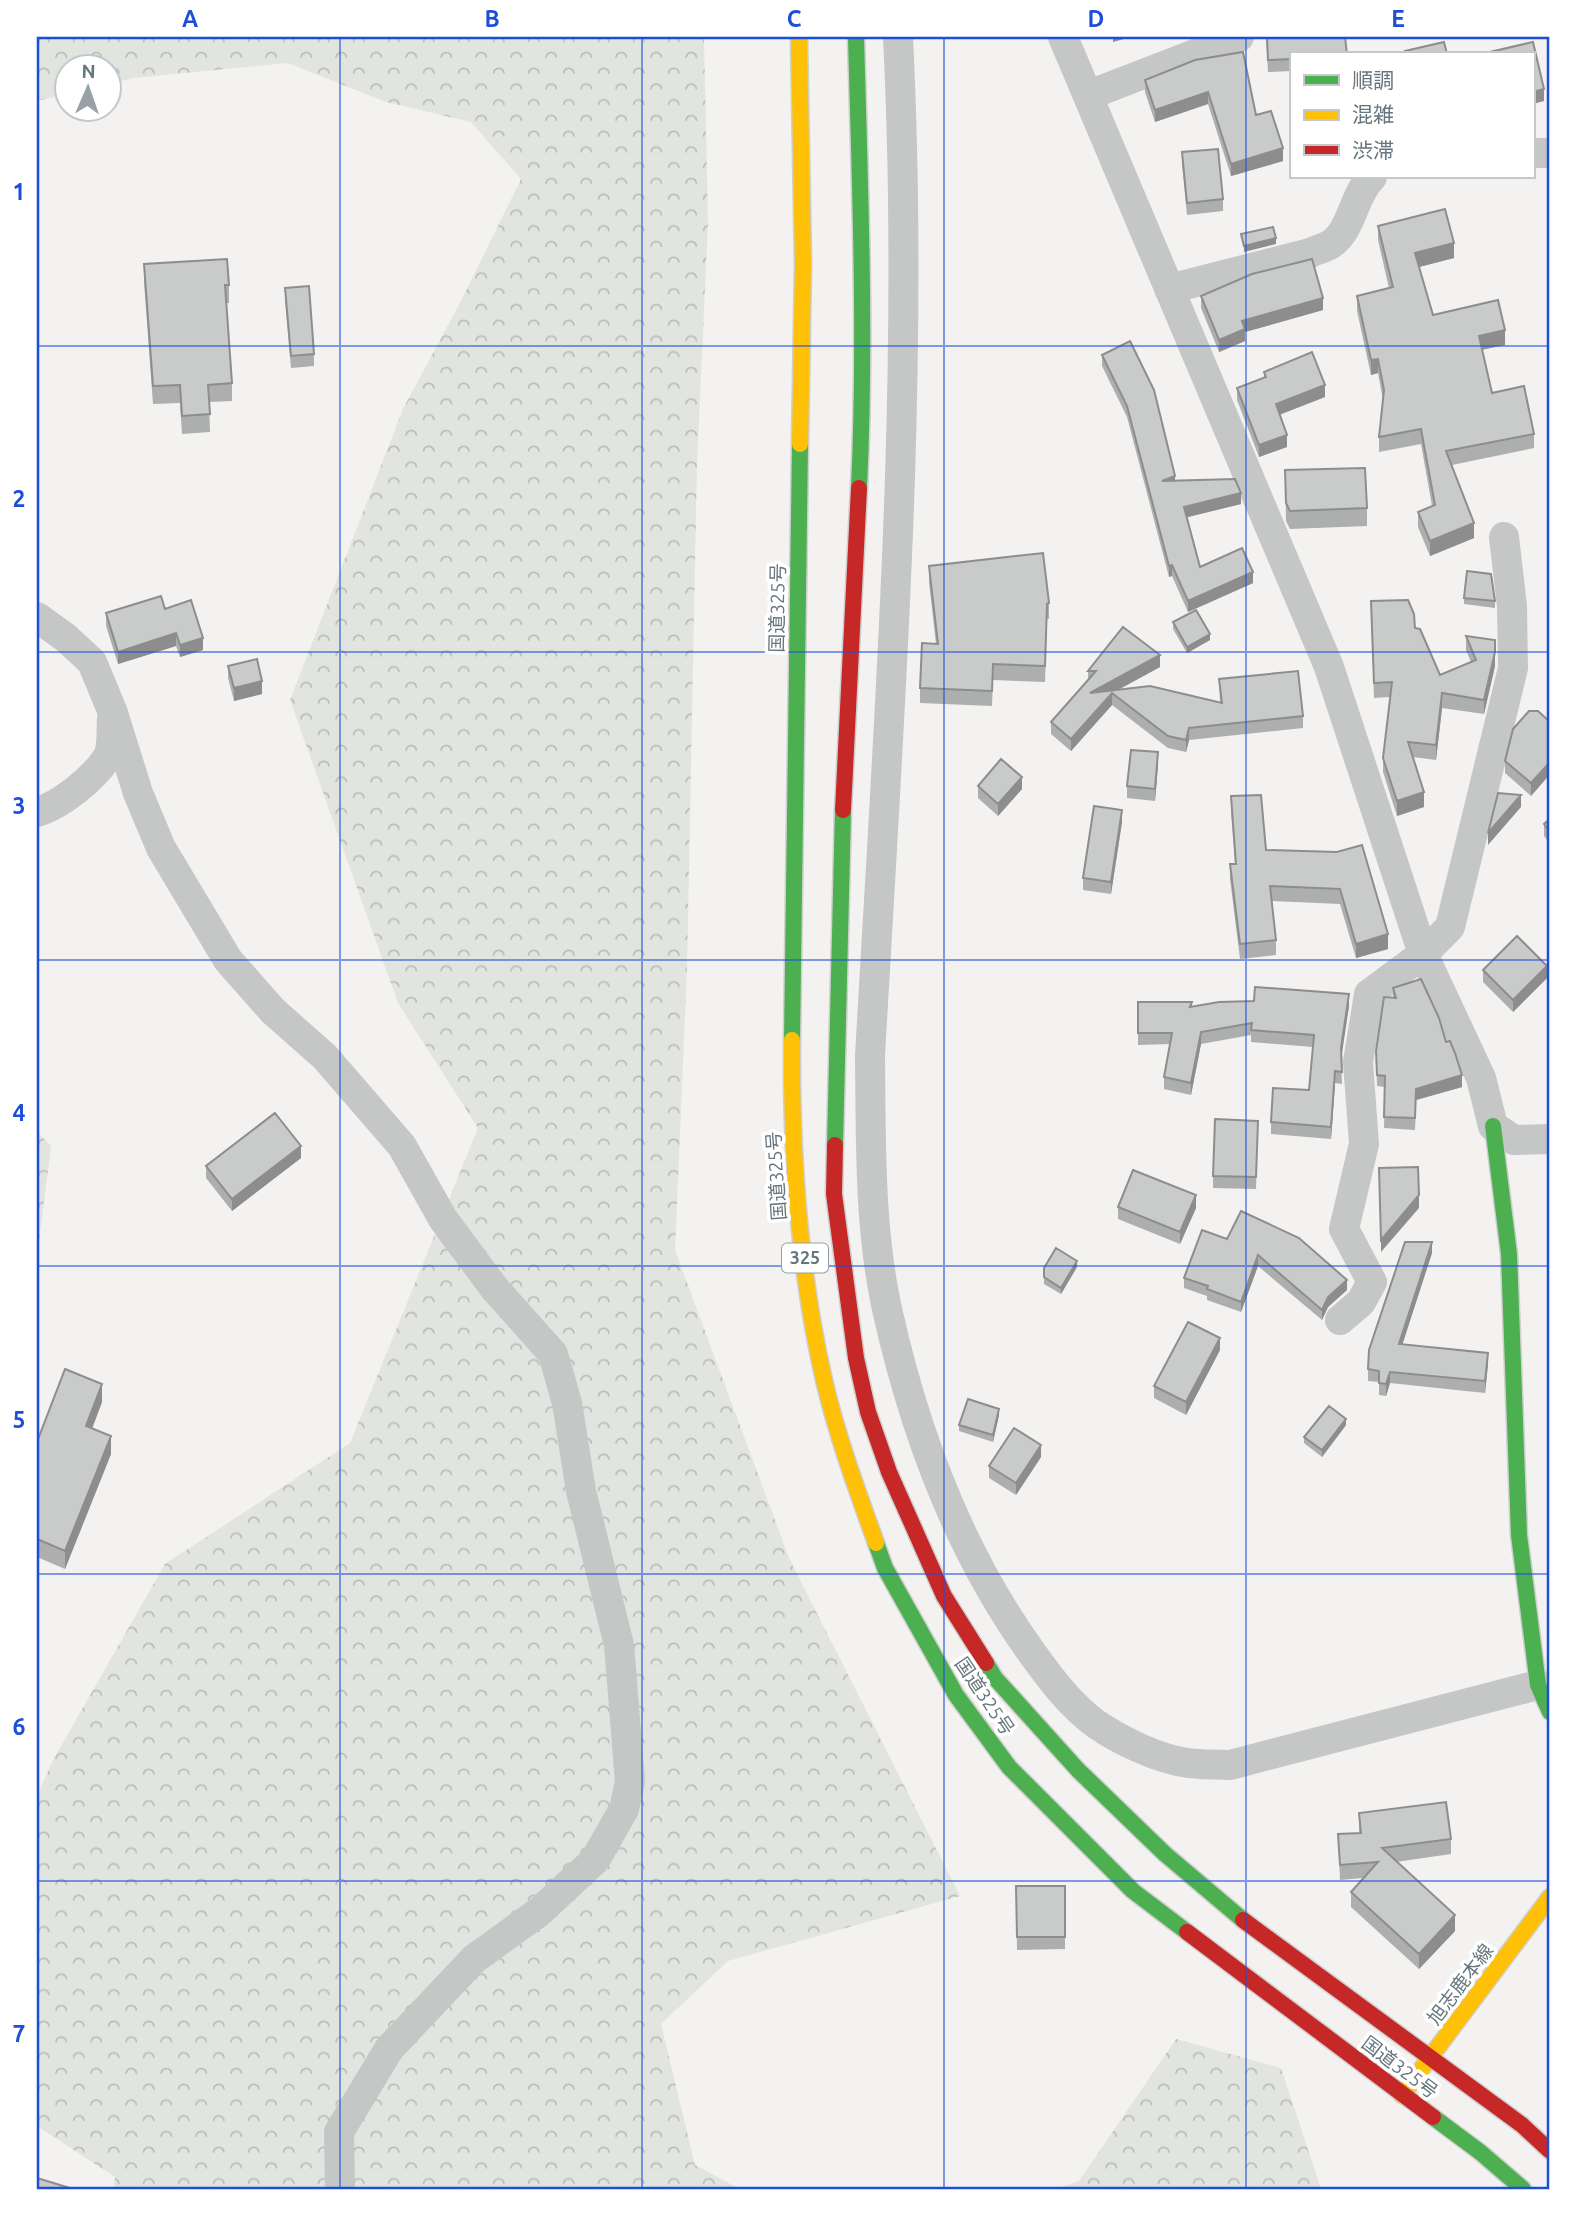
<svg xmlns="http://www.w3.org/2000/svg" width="1587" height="2226" font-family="Ubuntu,'Noto Sans JP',sans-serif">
  <defs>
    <pattern id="forest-crowns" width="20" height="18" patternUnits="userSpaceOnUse" patternTransform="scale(1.75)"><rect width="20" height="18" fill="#e1e4df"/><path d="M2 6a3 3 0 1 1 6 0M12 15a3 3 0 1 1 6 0" fill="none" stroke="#babdba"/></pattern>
  </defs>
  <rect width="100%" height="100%" fill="#f3f2f1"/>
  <path fill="url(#forest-crowns)" d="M37,37H704L708,222L697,464L687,968L675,1250L789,1558L960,1896L728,1961L661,2024L695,2165L740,2189H113L115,2177L37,2126V1796L53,1760L165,1564L350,1443L478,1128L398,1003L290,700L403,409L462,299L521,179L471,122L386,102L288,63L134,78L109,84L108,66H66V94L37,101Z
    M37,1131L51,1147L37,1256Z
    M1176,2039L1281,2068L1321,2189H1057L1079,2181Z"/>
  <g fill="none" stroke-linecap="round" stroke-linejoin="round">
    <g stroke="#cfcfcf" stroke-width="19">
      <path id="fast" d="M856,37C860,187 866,338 859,488
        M792,1040L800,444
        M1493,1126L1509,1254L1519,1535L1538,1685L1550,1712
        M835,1145L843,810
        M876,1543L885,1568L956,1695L1009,1767L1133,1891L1187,1932
        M986,1663L995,1678L1078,1770L1165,1854L1243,1920
        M1433,2117L1480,2152L1523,2189"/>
    </g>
    <g stroke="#cfcfcf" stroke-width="19">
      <path id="slow" d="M799,37L803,264L800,444
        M792,1040C791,1152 799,1271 824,1380C837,1436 857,1490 876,1543
        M1402,2095L1550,1897"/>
    </g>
    <g stroke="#cfcfcf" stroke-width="19">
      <path id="jam" d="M843,810L859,488
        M835,1145L834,1194L856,1358L868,1412L889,1472L944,1596L986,1663
        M1243,1920L1522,2125L1550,2151
        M1187,1932L1433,2117"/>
    </g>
    <path stroke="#c5c7c7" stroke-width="30" d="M898,37C915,376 889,717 870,1056C871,1140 869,1227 887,1309C914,1431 959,1552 1032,1653C1050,1678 1070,1705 1096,1724C1121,1741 1158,1759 1188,1763C1202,1765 1216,1764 1230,1765L1538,1685
      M1063,37L1329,667L1423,954L1481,1078L1493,1126L1514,1140L1550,1139
      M1089,95L1239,37
      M1533,153H1550
      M1169,289L1310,253C1316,250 1325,248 1331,244C1353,229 1353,195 1372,177
      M37,617L66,638L92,662L113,713L138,793L161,848L228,960L273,1011L325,1057L402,1146L443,1219L495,1289L553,1354L567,1403L581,1491L619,1645L630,1782L624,1809L595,1860L539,1912L474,1959L389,2049L339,2132L340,2189
      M37,812C61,805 93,779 107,758C113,749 111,730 112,719
      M1340,1320L1361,1302L1372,1282L1344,1229L1364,1144L1358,1062L1369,994L1423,954L1450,927L1513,668L1512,606L1504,537"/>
    <use href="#fast" stroke="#4caf50" stroke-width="16"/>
    <use href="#slow" stroke="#ffc107" stroke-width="16"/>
    <use href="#jam" stroke="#c62828" stroke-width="16"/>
  </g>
  <path fill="#adaeae" d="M1266,37L1291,54V71L1268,72Z
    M1243,52L1256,115L1283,161L1231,176L1208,104L1155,122L1145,92V80Z
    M1182,152L1223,199V211L1187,215L1182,164Z
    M1378,226L1454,258L1419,267L1433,315L1505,345L1482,350L1492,393L1534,434V448L1452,465L1474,538L1430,556L1418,527V512L1432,506L1421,444L1379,452V437L1383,400L1378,373L1371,375L1357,311V296L1389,288L1378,240Z
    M144,264L229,285V303H226L232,383V401L209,402L210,432L182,434L180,403L153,404L144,282Z
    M285,288L314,354V366L291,368L285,300Z
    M1201,296L1323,310L1245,332V341L1219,352L1201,308Z
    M1102,355L1175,480L1241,504L1187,517L1200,567L1253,583L1188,612L1172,576L1169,577L1127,417L1102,366Z
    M1264,372L1325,397L1279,415L1287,447L1259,457L1237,400V388L1264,378Z
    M1285,470L1367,508V526L1290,529L1286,521Z
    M929,566L1049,603V619H1047L1045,682L993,680L992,706L920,703V688L936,644L929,582Z
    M1464,598L1495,601V608L1464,604Z
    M165,609L203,650L180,657L176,646L118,664L106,626V613Z
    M1371,616L1415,628L1440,675L1471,662L1466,650V636L1495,666L1484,714L1442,708L1436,760L1413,757L1424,807L1397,816L1383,772V758L1390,697L1374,698Z
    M1173,622L1210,640L1187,653L1173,629Z
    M228,666L262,694L234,701L228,678Z
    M1160,667L1118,690L1220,703L1219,679L1303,716V728L1189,740L1186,752L1168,748L1112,705L1071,751L1051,734V722L1088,681V671Z
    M1550,722V774L1531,796L1505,773V761Z
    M1158,765L1155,801L1127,798V786Z
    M978,786L1022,789L998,816L978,798Z
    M1231,796L1266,850L1337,852L1388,949L1356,958L1340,904L1272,901L1276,940V955L1240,959L1230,879V864H1235L1231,811Z
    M1550,819V844L1544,836V824Z
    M1122,822L1111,894L1083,890V878Z
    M1483,970L1547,978L1513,1012L1483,982Z
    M1393,988L1446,1042L1462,1087L1416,1100L1415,1130L1384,1128L1385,1087L1377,1086L1376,1051L1393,998Z
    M1138,1002L1192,1006H1349L1341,1056L1342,1084L1335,1083L1331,1139L1271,1134V1122L1309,1090L1313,1047L1251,1042V1035L1201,1044L1191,1095L1164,1089V1077L1170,1044L1138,1045Z
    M1550,1051V1069L1548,1065V1053Z
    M1258,1121L1256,1189L1213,1188V1176Z
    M301,1158L232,1211L206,1178V1166Z
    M1118,1207L1196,1208L1180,1244L1118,1219Z
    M1202,1230L1347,1290L1328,1307L1322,1320L1258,1266L1241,1312L1207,1300V1296L1184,1288V1278Z
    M1432,1253L1402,1344L1488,1364L1485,1393L1390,1383L1386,1396L1379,1395V1382L1368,1381V1369Z
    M1077,1267L1061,1294L1044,1284V1268Z
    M1220,1350L1186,1415L1154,1398V1386Z
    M102,1402L92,1429L111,1454L65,1569L37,1557V1442Z
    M999,1415L993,1442L959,1431V1425Z
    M1346,1425L1322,1457L1304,1443V1437Z
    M1041,1457L1016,1495L989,1478V1466Z
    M1359,1813L1451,1839V1854L1396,1862L1455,1931L1419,1969L1351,1907V1892L1363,1878L1340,1880L1338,1834L1359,1833Z
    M1016,1886H1065V1949L1017,1950Z"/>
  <path fill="#8d8d8d" d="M1113,37H1131L1113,42Z
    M1544,89V101L1533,104V92Z
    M1208,92V104L1155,122V110Z
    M1283,148V161L1231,176V164Z
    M1276,238V244L1244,252V246Z
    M1454,243V258L1415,268V253Z
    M1323,298V310L1245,332V341L1219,352V340L1242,321Z
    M1505,330V345L1479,350V336Z
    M1378,359V373L1371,375V360Z
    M1325,385V397L1276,416V404Z
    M1287,435V447L1259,457V445Z
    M1175,476V487L1162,481Z
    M1241,493V504L1184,518V507Z
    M1474,523V538L1430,556V541Z
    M1172,565V576L1169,577V566Z
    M1253,572V583L1188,612V601Z
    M176,633V646L118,664V652Z
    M1210,634V640L1187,653V647Z
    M203,638V650L180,657V645Z
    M1495,652V666L1484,714V700Z
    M1160,655V667L1112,693V705L1071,751V739L1090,693Z
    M262,681V694L234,701V688Z
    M1442,693V708L1436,760V745Z
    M1189,728V740L1186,752V740Z
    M1158,752V765L1155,801V789Z
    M1550,762V774L1531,796V783Z
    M1022,777V789L998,816V804Z
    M1424,792V807L1397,816V801Z
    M1521,795V807L1488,845V833Z
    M1122,810V822L1111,894V882Z
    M1388,934V949L1356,958V944Z
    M1547,966V978L1513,1012V1000Z
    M1349,994V1006L1341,1060V1048Z
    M1201,1032V1044L1191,1095V1083Z
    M1335,1071V1083L1331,1139V1127Z
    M1462,1075V1087L1416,1100L1415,1130L1416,1089Z
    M301,1146V1158L232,1211V1199Z
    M1196,1195V1208L1180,1244V1232Z
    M1419,1195V1208L1381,1252V1240Z
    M1432,1242V1253L1399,1355V1344Z
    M1258,1255V1266L1241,1312V1302Z
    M1077,1261V1267L1061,1294V1288Z
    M1347,1280V1290L1328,1307L1322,1320V1310L1328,1297Z
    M1220,1338V1350L1186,1415V1402Z
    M1488,1353V1364L1485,1393V1381Z
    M1390,1372V1383L1386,1396V1384Z
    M102,1384V1402L86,1444V1426Z
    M999,1409V1415L993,1442V1435Z
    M1346,1419V1425L1322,1457V1450Z
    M111,1436V1454L65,1569V1551Z
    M1041,1445V1457L1016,1495V1483Z
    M1455,1915V1931L1419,1969V1954Z"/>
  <path fill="#c9caca" stroke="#8d8d8d" stroke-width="2" d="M1267,37H1345L1347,54H1291V59L1268,60Z
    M1444,42L1447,54H1406L1405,51Z
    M1533,42L1544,89L1533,92V54H1481Z
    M1243,52L1256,115L1271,111L1283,148L1231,164L1208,92L1155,110L1145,80L1195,60Z
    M1218,149L1223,199L1187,203L1182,152Z
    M1445,209L1454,243L1415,253L1433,315L1498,300L1505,330L1479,336L1492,393L1524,386L1534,434L1446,451L1474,523L1430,541L1418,512L1435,505L1421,429L1379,437L1384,390L1378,359L1371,360L1357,296L1393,287L1378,226Z
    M1273,227L1276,238L1244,246L1241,234Z
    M227,259L229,285H225L232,383L208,385L210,414L182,416L180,385L153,386L144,264Z
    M1312,259L1323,298L1242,321L1245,329L1219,340L1201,296L1252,274Z
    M309,286L314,354L291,356L285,288Z
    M1130,341L1154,390L1175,476L1162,481L1235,479L1241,493L1184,507L1200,567L1242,548L1253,572L1188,601L1172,565L1169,566L1127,406L1102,355Z
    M1312,352L1325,385L1276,404L1287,435L1259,445L1237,388L1266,377L1264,372Z
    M1365,468L1367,508L1290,511L1286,503L1285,470Z
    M1043,553L1049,603L1047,604L1045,666L993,664L992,691L920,688L922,643L938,644L929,566Z
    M1467,571L1491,574L1495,601L1464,598Z
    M161,596L165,609L191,600L203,638L180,645L176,633L118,652L106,613Z
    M1408,600L1414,614L1415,628L1420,629L1440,675L1476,660L1466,636L1495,640V652L1484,700L1442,693L1436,745L1408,742L1424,792L1397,801L1383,758L1392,682L1374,683L1371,601Z
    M1196,610L1210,634L1187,647L1173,622Z
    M1123,627L1160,655L1090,693L1150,686L1222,703L1219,679L1298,671L1303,716L1189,728L1186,740L1168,736L1112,693L1071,739L1051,722L1096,671H1088Z
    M257,659L262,681L234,688L228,666Z
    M1529,711H1538L1550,722V762L1531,783L1505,761L1513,729Z
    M1131,750L1158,752L1155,789L1127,786Z
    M1001,759L1022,777L998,804L978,786Z
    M1498,793L1521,795L1488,833Z
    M1261,795L1266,850L1337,852L1362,845L1388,934L1356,944L1340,889L1270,886L1276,940L1240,944L1230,864H1236L1231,796Z
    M1094,806L1122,810L1111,882L1083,878Z
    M1550,819V832L1544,824Z
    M1517,936L1547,966L1513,1000L1483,970Z
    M1421,979L1439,1018L1446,1042L1450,1041L1455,1053L1462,1075L1416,1089L1415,1118L1384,1117L1385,1076L1377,1075L1376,1051L1384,997L1396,998L1393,988Z
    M1255,987L1349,994L1341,1048L1342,1072L1335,1071L1331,1127L1271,1122L1273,1088L1309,1090L1314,1035L1251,1030L1252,1023L1201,1032L1191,1083L1164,1077L1172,1033H1138V1002H1192L1190,1007L1219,1002L1254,1001Z
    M275,1113L301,1146L232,1199L206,1166Z
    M1215,1119L1258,1121L1256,1177L1213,1176Z
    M1418,1167L1419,1195L1381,1240L1379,1168Z
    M1133,1170L1196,1195L1180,1232L1118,1207Z
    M1241,1211L1299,1238L1347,1280L1328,1297L1322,1310L1258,1255L1241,1302L1207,1289L1208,1286L1184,1278L1202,1230L1227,1239Z
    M1405,1242H1432L1399,1344L1488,1353L1485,1381L1390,1372L1386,1384L1379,1383V1371L1368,1369L1369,1350Z
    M1056,1248L1077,1261L1061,1288L1044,1277V1268Z
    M1188,1322L1220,1338L1186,1402L1154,1386Z
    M65,1369L102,1384L86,1426L111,1436L65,1551L37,1539V1442Z
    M968,1399L999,1409L993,1435L959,1425Z
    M1329,1406L1346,1419L1322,1450L1304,1437Z
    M1014,1428L1041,1445L1016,1483L989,1466Z
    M1446,1802L1451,1839L1382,1848L1455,1915L1419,1954L1351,1892L1378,1862L1340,1865L1338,1834L1361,1833L1359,1813Z
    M1016,1886H1065V1937H1017Z
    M37,2178L70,2188L69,2189H37Z"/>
  <path fill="none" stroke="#1d4ed8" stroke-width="2" stroke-opacity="0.55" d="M340,37V2189M642,37V2189M944,37V2189M1246,37V2189M37,346H1550M37,652H1550M37,960H1550M37,1266H1550M37,1574H1550M37,1881H1550"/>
  <g text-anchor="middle" stroke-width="7" stroke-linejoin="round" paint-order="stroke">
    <rect fill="#fff" stroke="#949fa5" stroke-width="2" x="782" y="1243.5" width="46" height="29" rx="5"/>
    <g font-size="18" font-weight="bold" fill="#66767e">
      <text x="805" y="1264">325</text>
    </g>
    <g font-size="19" fill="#66767e" stroke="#fff">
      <text transform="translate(777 608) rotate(-89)" y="7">国道325号</text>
      <text transform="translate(776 1176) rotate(-94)" y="7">国道325号</text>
      <text transform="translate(985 1696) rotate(56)" y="7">国道325号</text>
      <text transform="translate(1460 1984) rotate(-53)" y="7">旭志鹿本線</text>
      <text transform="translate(1400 2067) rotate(37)" y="7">国道325号</text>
    </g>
  </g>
  <rect width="1587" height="2226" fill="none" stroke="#ffffff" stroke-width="77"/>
  <rect x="1290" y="52" width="245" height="126" fill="#ffffff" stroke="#c2c8cb" stroke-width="2"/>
  <rect x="1304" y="75" width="35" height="10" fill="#4caf50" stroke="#c2c8cb" stroke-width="2"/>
  <text x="1352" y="88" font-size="21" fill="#66767e">順調</text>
  <rect x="1304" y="110" width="35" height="10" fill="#ffc107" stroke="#c2c8cb" stroke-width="2"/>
  <text x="1352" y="122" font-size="21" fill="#66767e">混雑</text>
  <rect x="1304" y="145" width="35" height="10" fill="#c62828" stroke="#c2c8cb" stroke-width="2"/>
  <text x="1352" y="158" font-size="21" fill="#66767e">渋滞</text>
  <g transform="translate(88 88) rotate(2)"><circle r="33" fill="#ffffff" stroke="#c2c8cb" stroke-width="2"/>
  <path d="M0-5L12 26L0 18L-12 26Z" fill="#97a1a6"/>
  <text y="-10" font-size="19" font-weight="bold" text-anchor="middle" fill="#66767e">N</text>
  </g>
  <rect x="38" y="38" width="1510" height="2150" fill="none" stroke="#1d4ed8" stroke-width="2.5"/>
  <g font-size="23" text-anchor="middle" font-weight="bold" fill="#1d4ed8">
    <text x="190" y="27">A</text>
    <text x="492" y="27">B</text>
    <text x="794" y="27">C</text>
    <text x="1096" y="27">D</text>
    <text x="1398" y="27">E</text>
    <text x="19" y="200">1</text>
    <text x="19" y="507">2</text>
    <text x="19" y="814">3</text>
    <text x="19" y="1121">4</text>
    <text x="19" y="1428">5</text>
    <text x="19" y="1735">6</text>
    <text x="19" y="2042">7</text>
  </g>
</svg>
